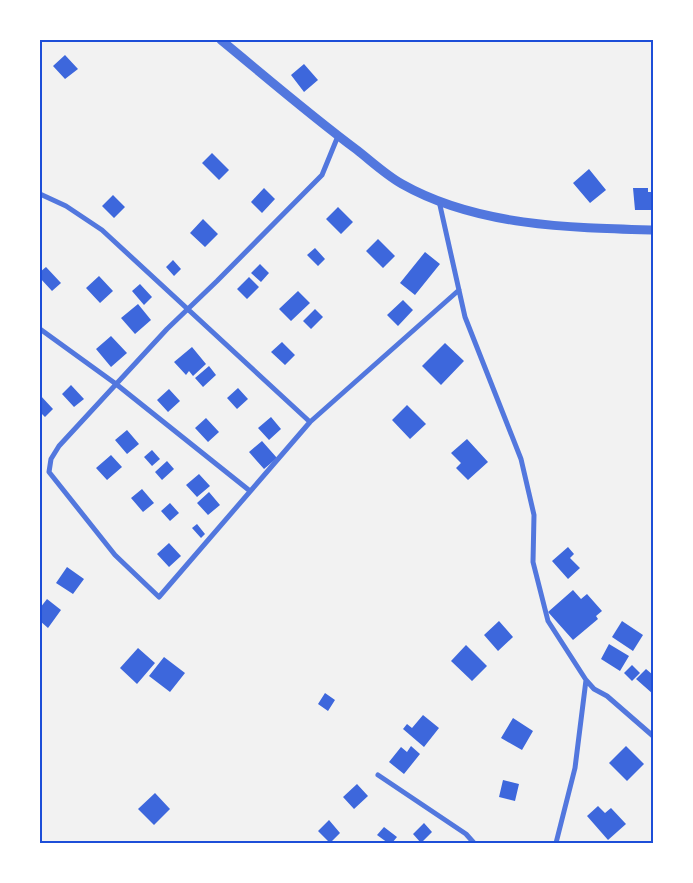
<svg xmlns="http://www.w3.org/2000/svg" width="693" height="883" font-family="'Open Sans',sans-serif">
  <rect width="100%" height="100%" fill="#f2f2f2"/>
  <path fill="#3d67dc" d="M65,55L78,69L65,79L53,66Z
    M304,64L318,80L304,92L291,75Z
    M212,153L229,170L219,180L202,163Z
    M589,169L606,190L590,203L573,183Z
    M264,188L275,199L262,213L251,202Z
    M633,188H648V192H653V210H635Z
    M113,195L125,207L114,218L102,206Z
    M338,207L353,222L341,234L326,219Z
    M203,219L218,234L205,247L190,233Z
    M378,239L395,256L383,268L366,251Z
    M315,248L325,259L318,266L307,255Z
    M425,252L440,264L415,295L400,283Z
    M173,260L181,269L174,276L166,267Z
    M260,264L269,273L261,282L251,273Z
    M46,267L61,283L52,291L40,278V272Z
    M99,276L113,291L100,303L86,288Z
    M249,277L259,287L247,299L237,289Z
    M140,284L152,297L144,305L132,291Z
    M298,291L310,303L291,321L279,309Z
    M403,300L413,310L398,326L387,315Z
    M138,304L151,320L135,334L121,318Z
    M315,309L323,317L311,329L303,321Z
    M111,336L127,353L111,367L96,349Z
    M282,342L295,355L285,365L271,352Z
    M445,343L464,361L441,385L422,366Z
    M192,347L206,364L193,376L189,371L186,375L174,362Z
    M209,366L216,375L203,387L195,378Z
    M71,385L84,399L74,407L62,394Z
    M238,388L248,399L237,409L227,398Z
    M169,389L180,401L168,412L157,400Z
    M40,395L53,409L45,417L40,412Z
    M407,405L426,424L410,439L392,420Z
    M271,417L281,429L269,440L258,428Z
    M206,418L219,432L208,442L195,428Z
    M127,430L139,444L127,454L115,440Z
    M467,439L488,462L468,480L456,468L461,463L451,453Z
    M262,441L277,458L264,469L249,452Z
    M152,450L160,459L152,466L144,457Z
    M111,455L122,467L107,480L96,468Z
    M167,461L174,469L162,480L155,472Z
    M199,474L210,486L197,497L186,485Z
    M142,489L154,503L143,512L131,498Z
    M209,492L220,505L208,515L197,503Z
    M170,503L179,513L170,521L161,511Z
    M197,524L205,534L201,538L192,528Z
    M169,543L181,556L169,567L157,554Z
    M568,547L574,554L570,558L580,568L568,579L552,561Z
    M67,567L84,579L73,594L56,583Z
    M573,590L581,599L587,594L602,611L596,616L598,619L573,640L548,612Z
    M47,599L61,610L48,628L40,621V608Z
    M499,621L513,637L498,651L484,635Z
    M622,621L643,635L633,651L612,637Z
    M609,644L629,656L620,671L601,659Z
    M466,645L487,666L472,681L451,661Z
    M138,648L155,663L137,684L120,668Z
    M164,657L185,673L170,692L149,676Z
    M632,665L640,673L632,681L624,673Z
    M646,669L653,675V694L636,679Z
    M325,693L335,700L328,711L318,704Z
    M423,715L439,728L424,747L403,729L407,724L412,728Z
    M513,718L533,731L522,750L501,738Z
    M411,746L420,754L404,774L389,762L401,747L407,752Z
    M626,746L644,764L627,781L609,763Z
    M503,780L519,784L515,801L499,797Z
    M357,784L368,796L354,809L343,797Z
    M155,793L170,809L154,825L138,809Z
    M598,806L605,813L611,808L626,824L608,840L587,816Z
    M329,820L340,833L330,843L318,831Z
    M424,823L432,832L421,843L413,834Z
    M384,827L397,837L392,843H388L377,835Z"/>
  <g fill="none" stroke-linecap="round" stroke-linejoin="round">
    <path stroke="#5277de" stroke-width="5" d="M338,136L322,175L217,281L167,329L59,446L51,459L49,472L115,555L159,597L310,422L459,290
      M40,194L66,206L102,230L310,422
      M439,201L465,317L521,459L534,515L533,562L548,621L586,680L575,768L556,843
      M40,329L116,384L250,491
      M586,680L594,689L607,696L653,736
      M378,775L466,834L474,843"/>
    <path stroke="#5277de" stroke-width="9" d="M221,40C266,77 310,115 357,150C371,161 386,175 402,184C476,226 570,228 653,230"/>
  </g>
  <rect width="693" height="883" fill="none" stroke="#ffffff" stroke-width="82"/>
  <rect x="41" y="41" width="611" height="801" fill="none" stroke="#1d4ed8" stroke-width="2"/>
</svg>
